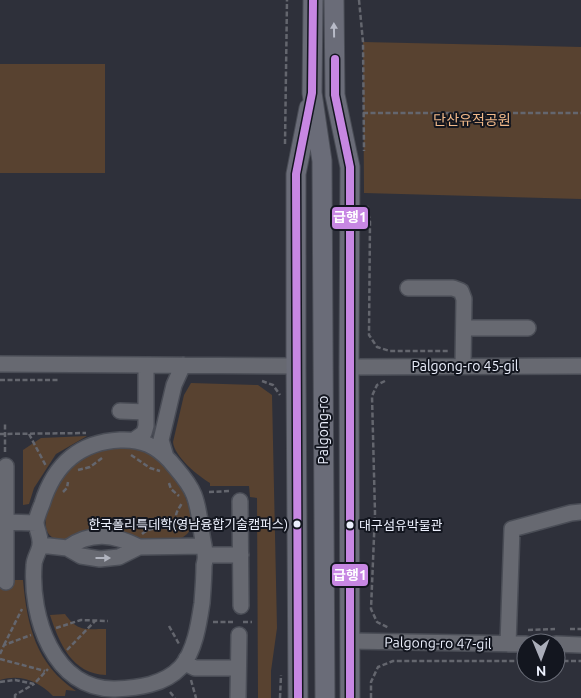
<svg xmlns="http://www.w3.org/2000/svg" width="581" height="698" font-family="Ubuntu,'Noto Sans KR',sans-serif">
  <rect width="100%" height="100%" fill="#2e303a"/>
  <path fill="#584230" d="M363,42L581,47V199L364,193Z
    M0,64H105V173H0Z
    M191,383L258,385L272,395L277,628L271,671V698H258L257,498L250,497L249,486H210V483C198,476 174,456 173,442L184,395Z
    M87,436L56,454L34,488L29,504L23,505V450L41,438Z
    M110,447C125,447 138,448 151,455C159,460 166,466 172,473C181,484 196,516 190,530C187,536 180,539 174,541L63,540C25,539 59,478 72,465C83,455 97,451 110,447Z
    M14,580H23C27,626 36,664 76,691L66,690L65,696H53C38,681 21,674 0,680V582L9,584Z
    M65,614C78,632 85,629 106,629V675C72,674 59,643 50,615Z"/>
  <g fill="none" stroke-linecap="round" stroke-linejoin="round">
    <g stroke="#4a4d56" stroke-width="18">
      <path id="minor" d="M408,288H453L461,291L464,299L463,366
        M464,328H528
        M0,364L296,366
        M349,367L581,366
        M120,411L146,412
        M120,440C142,439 156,446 170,461C179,472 189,482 194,495C199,508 200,522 202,535C203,542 205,548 205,554C206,558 205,561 204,565C204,578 203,590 202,603C199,623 195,651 181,667C164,685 138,688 115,689C53,690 30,616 34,565C34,558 40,551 40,544C41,536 36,529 36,522C37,516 40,509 42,504C54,465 79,442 120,440Z
        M134,440L144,433L146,426V365
        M166,457L161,440L174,385L183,365
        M6,466V582
        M240,501L241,606
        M6,522L36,523
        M40,545L67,548L81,556L100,559L119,557L139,547L204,546
        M67,548C91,531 114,534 139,547
        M206,555H241
        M350,641L526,644
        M508,644L512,529L571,513L581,512
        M556,644L581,645
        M186,659L189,665L195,668H238
        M238,698L239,635"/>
    </g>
    <g stroke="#4a4d56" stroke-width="21">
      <path id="major" d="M313,0L312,93L322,161L325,698
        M334,0L335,95L350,167L349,367L350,698
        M298,698L296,366V174L309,108"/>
    </g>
    <path stroke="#64666e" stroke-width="2.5" stroke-dasharray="5 2.5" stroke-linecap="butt" d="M359,0L363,42L364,151
      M363,113H581
      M285,144L287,0
      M367,206L370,222L369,335L377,347L390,351H449
      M0,380H58
      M262,381L273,385L280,395
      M385,381L377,385L372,396L375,513L371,609L377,622L389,628
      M0,434L86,433
      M29,434L46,466
      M5,452V424
      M131,455L150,468L160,471
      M78,470L90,467L102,458
      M169,483L171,489L179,496
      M63,492L67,488L68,482
      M209,492L231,491
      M142,534C154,523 173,533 176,523C177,521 176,517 176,515C177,510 180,507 182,503
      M213,622H235
      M243,622H252
      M169,626L179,644
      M56,628L81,620L108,621
      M570,629H581
      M528,630L555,629
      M4,645L22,609
      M67,650L96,620
      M0,654L4,645L31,635
      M0,659L45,671
      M556,661H581
      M191,680L196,698
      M0,682L15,680L34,684L48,669
      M170,692L175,698
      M15,698V695L34,684
      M280,698L281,675
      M371,698V682L378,667L393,661H515"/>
    <use href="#minor" stroke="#676971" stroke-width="15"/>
    <use href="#major" stroke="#6a6c78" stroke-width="19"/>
    <g stroke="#13161f" stroke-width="11">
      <path id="bus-1" d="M335,59V95L350,167V698
        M298,698L296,174L312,93L313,0"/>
    </g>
    <use href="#bus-1" stroke="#c787e3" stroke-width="8"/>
  </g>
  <defs><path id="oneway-solid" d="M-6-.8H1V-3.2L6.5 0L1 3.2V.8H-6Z" transform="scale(1.25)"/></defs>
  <use fill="#b8bbc8" href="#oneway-solid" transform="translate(334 30) rotate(-91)"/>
  <use fill="#b0b3be" href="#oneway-solid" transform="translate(103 558)"/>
  <g fill="#ecf0fd" stroke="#13161f" stroke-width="2">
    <circle cx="297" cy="524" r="4.5"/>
    <circle cx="350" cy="525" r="4.5"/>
  </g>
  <g text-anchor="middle" stroke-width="4" stroke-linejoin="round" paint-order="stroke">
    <g font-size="13" fill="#ecf0fd" stroke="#13161f" text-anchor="end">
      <text x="288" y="529">한국폴리특데학(영남융합기술캠퍼스)</text>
      <text x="359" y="530" text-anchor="start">대구섬유박물관</text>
    </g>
    <g font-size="14" fill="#f1b989" stroke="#13161f">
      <text x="472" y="125">단산유적공원</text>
    </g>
    <g font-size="14" fill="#ecf0fd" stroke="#13161f">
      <text x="465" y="371">Palgong-ro 45-gil</text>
      <text transform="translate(323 430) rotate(-90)" y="5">Palgong-ro</text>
      <text transform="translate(438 643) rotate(1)" y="5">Palgong-ro 47-gil</text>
    </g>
  </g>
  <g stroke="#13161f" stroke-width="2">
    <rect x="331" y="206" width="38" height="24" rx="5" fill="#c787e3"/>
    <rect x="331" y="563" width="38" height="24" rx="5" fill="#c787e3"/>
  </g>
  <g font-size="14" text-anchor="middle" font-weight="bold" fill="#fff">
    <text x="350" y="222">급행1</text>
    <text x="350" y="580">급행1</text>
  </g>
  <g transform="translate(541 658) rotate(179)"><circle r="24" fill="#13161f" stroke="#6a6d78"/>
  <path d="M0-4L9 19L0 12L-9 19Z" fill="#aaadb9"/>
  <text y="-8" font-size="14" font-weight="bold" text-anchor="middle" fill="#ecf0fd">N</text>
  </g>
</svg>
